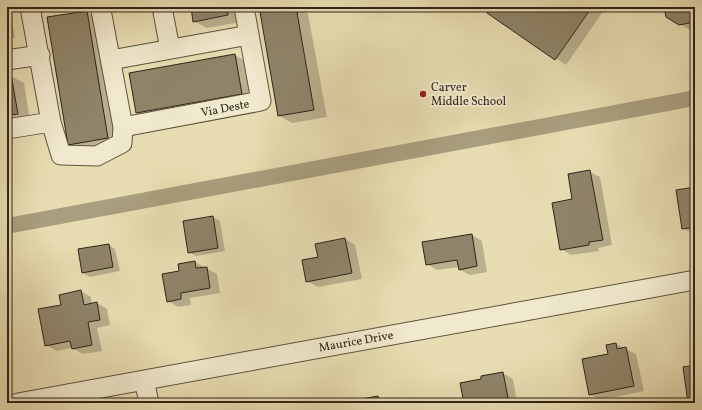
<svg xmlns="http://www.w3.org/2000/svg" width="702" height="410" font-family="Vollkorn,serif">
  <rect width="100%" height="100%" fill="#e8ddb2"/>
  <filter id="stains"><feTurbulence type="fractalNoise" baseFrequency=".005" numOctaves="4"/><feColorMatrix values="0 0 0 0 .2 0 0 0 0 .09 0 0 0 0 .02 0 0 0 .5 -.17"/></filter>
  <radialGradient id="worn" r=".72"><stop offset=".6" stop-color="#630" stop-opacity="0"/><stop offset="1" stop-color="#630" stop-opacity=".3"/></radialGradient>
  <path fill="#0003" d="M7,7H10L15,38L7,39Z
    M192,7H238L241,22L207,28L194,21Z
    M295,7L308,14L327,117L292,123L279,116Z
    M492,7H606L566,65L488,12Z
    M665,7H695V29L690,30L667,16Z
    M87,12L100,19L120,145L82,152L69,144Z
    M235,55L248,63L255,101L150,120L137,112Z
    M7,76H11L24,83L30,121L7,125Z
    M590,172L600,177L612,245L598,248L599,251L571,255L561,249L573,200Z
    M695,188V234H693L683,228Z
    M213,217L220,221L225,251L196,256L189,252Z
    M472,235L482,241L487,272L470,275L459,269V267L437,270L427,264Z
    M345,239L355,245L362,279L318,287L307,281L319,257L317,244Z
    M109,245L115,249L120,271L90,277L83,273Z
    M195,262L217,274L220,293L190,298L191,305L178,307L168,301Z
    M81,291L91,297L92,304L97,303L107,309L110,325L97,328L102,351L83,354L72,348L57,351L46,345L62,305Z
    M616,344L636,354L644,391L600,400L590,394Z
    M502,373L513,379L517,403H465L482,380Z
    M378,397L388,403H345Z"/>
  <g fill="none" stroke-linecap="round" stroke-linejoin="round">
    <path stroke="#a99e7e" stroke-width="16" d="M7,226L695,98"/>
  </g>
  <path fill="#8f8469" stroke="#2f241a" d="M191,7H227L228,15L193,22Z
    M289,7H296L314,110L278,116L260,12Z
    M491,7H592L555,60L487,13Z
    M664,7H695V22L679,25L666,17Z
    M87,11L108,138L68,145L47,17Z
    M235,54L242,94L136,113L129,73Z
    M7,75H11L18,114L7,115Z
    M590,170L603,240L589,242V245L560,250L552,203L572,199L568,174Z
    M695,187V227L682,229L676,190Z
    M213,216L218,248L188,253L183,221Z
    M472,234L477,266L459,270L457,260L426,265L422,242Z
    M345,238L352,273L306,282L302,260L318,257L315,244Z
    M109,244L113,267L82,273L78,249Z
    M195,261L196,268L207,267L210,288L181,293V299L167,302L162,274L179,271L178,264Z
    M81,290L84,305L97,302L100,320L88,322L92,345L72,349L70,341L45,346L38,309L61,305L59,295Z
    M616,343L617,349L626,347L634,386L589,395L582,359L608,354L606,345Z
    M695,365V403H688L683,367Z
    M503,372L509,403H464L460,383L481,379V376Z
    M378,396L380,403H340Z"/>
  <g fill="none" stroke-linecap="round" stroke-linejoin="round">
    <g stroke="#5d5240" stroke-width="21">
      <path id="minor" d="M30,7L51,122L61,155L97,156L122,143L123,127L261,101L244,7
        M162,7L170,49
        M101,10L123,127
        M7,60L40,55
        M111,60L249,35
        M7,129L51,122
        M144,380L149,403
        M18,403L695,280"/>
    </g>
    <use href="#minor" stroke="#f0e9cd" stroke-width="19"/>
  </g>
  <circle fill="#8f2418" stroke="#f0e9cd" stroke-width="1.5" cx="423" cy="94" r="4"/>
  <g text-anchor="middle" stroke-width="4" stroke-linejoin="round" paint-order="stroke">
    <g font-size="12" fill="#2f241a" stroke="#f0e9cd" text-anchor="start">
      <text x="431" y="91">Carver<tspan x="431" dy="14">Middle School</tspan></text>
    </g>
    <g font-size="12" fill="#2f241a" stroke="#f0e9cd">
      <text transform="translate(225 108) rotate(-11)" y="4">Via Deste</text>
      <text transform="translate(356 341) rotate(-10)" y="4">Maurice Drive</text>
    </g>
  </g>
  <rect width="702" height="410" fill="none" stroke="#e8ddb2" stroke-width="24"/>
  <rect x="8" y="8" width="686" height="394" fill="none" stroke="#2f241a" stroke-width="2"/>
  <rect x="12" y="12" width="678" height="386" fill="none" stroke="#2f241a"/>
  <rect width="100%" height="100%" filter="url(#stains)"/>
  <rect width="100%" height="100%" fill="url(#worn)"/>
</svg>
